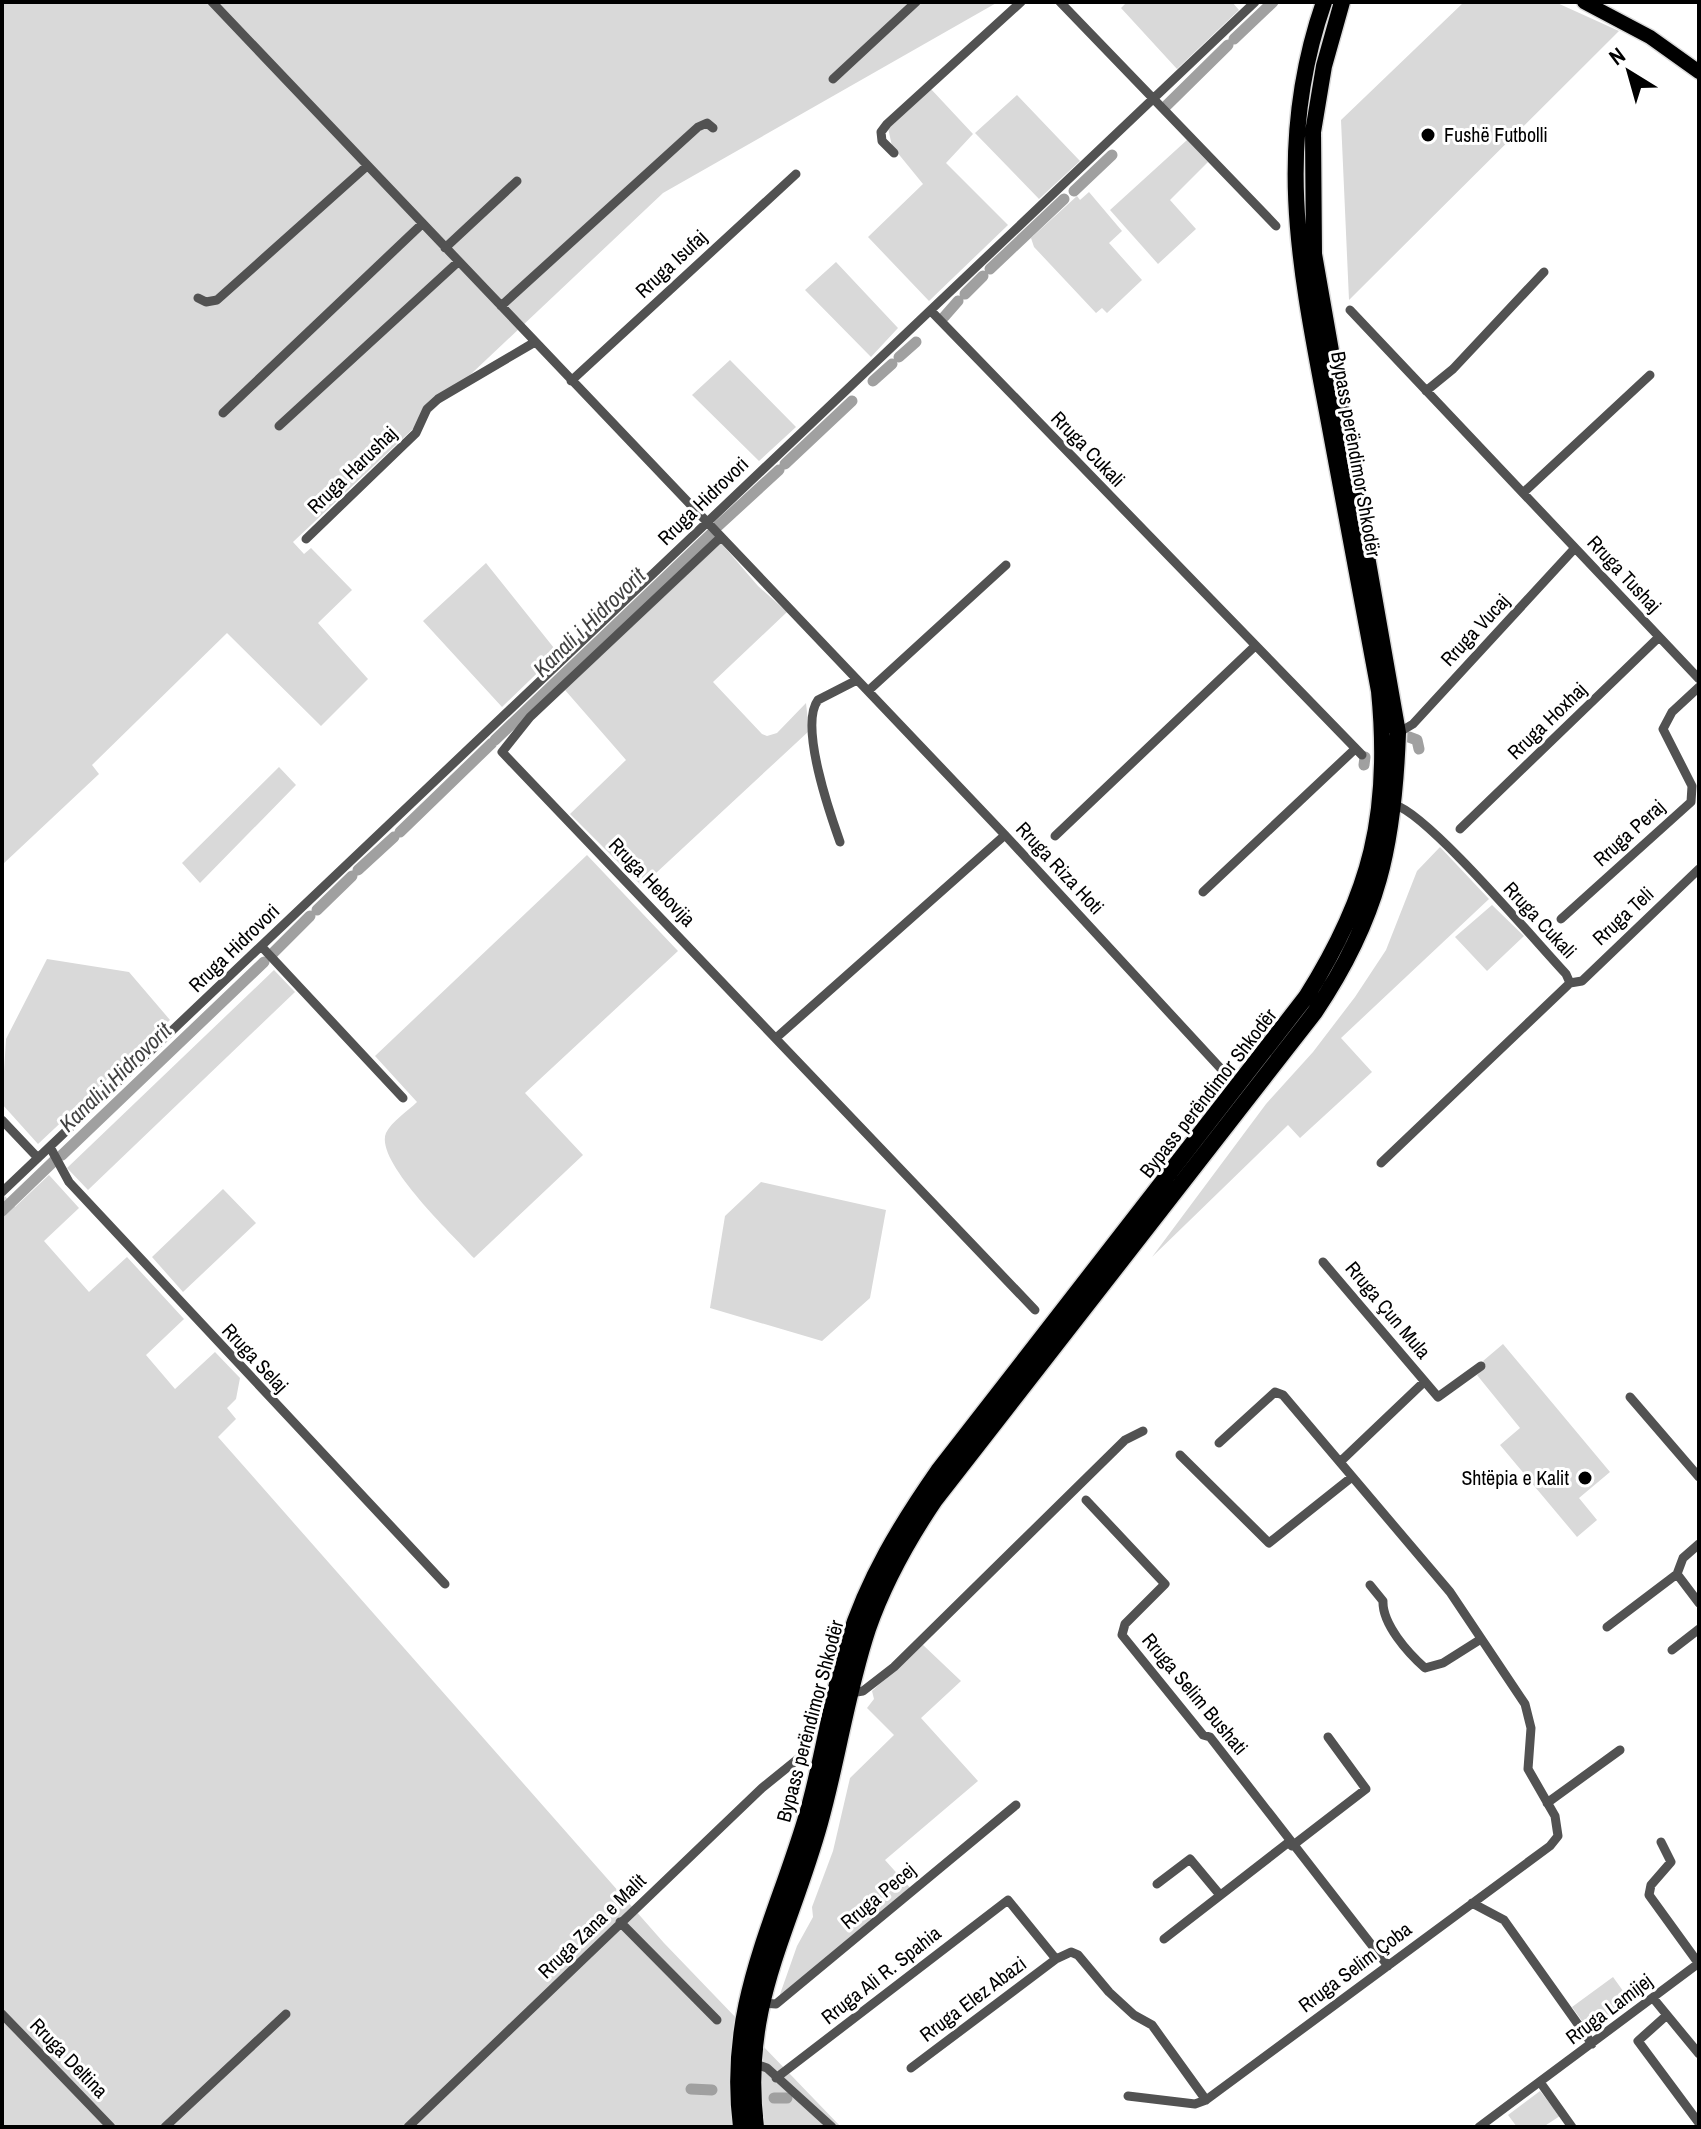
<svg xmlns="http://www.w3.org/2000/svg" width="1701" height="2129" font-family="'Archivo Narrow',sans-serif">
  <rect width="100%" height="100%" fill="#fff"/>
  <path fill="#d9d9d9" d="M2,2H998L663,193L293,542L304,554L311,548L352,590L318,623L368,679L321,726L227,633L92,765L99,774L2,865Z
    M1127,2H1232L1239,10L1177,69L1121,8Z
    M1464,2H1555L1619,31L1349,300L1341,120Z
    M930,88L973,134L946,163L1008,225L929,301L868,237L923,184L892,146L888,128Z
    M1017,95L1080,161L1039,199L975,133Z
    M1187,140L1208,162L1170,200L1196,229L1158,264L1110,210Z
    M1089,192L1122,231L1109,243L1142,280L1107,313L1102,308L1096,313L1034,247L1031,238L1077,196L1080,200Z
    M836,262L898,328L871,357L805,290Z
    M730,360L796,427L759,461L692,395Z
    M721,543L758,586L787,612L713,682L762,734L767,736L777,733L806,703L809,731L642,886L570,814L626,760L565,690Z
    M486,563L558,653L502,707L423,621Z
    M279,767L296,785L200,883L182,863Z
    M1440,847L1489,899L1341,1038L1372,1072L1300,1138L1288,1125L1152,1257L1266,1104L1313,1052L1355,997L1386,950L1417,871Z
    M587,855L678,951L525,1093L583,1155L474,1258C455,1237 374,1161 386,1133C391,1122 408,1111 417,1102L375,1056Z
    M1492,905L1524,936L1487,971L1455,937Z
    M47,959L129,972L170,1020L38,1144L2,1104L6,1039Z
    M274,970L295,992L88,1190L67,1168Z
    M49,1175L79,1208L44,1241L89,1292L127,1257L184,1319L146,1355L175,1389L215,1352L240,1378L236,1399L227,1408L236,1419L218,1437L664,1943L841,2127H2V1193L15,1207Z
    M761,1182L886,1210L870,1298L822,1341L710,1308L725,1216Z
    M223,1189L256,1223L183,1292L152,1257Z
    M1503,1344L1610,1472L1579,1498L1597,1520L1577,1537L1500,1445L1520,1428L1477,1375L1486,1366L1483,1361Z
    M922,1644L961,1681L921,1718L978,1781L885,1860L912,1890L778,2000L797,1946L813,1917L812,1907L833,1851L850,1778L894,1735L867,1708L874,1699L872,1691Z
    M1613,1977L1631,2002L1590,2032L1572,2007Z
    M1540,2091L1560,2116L1543,2127H1517L1508,2115Z"/>
  <g fill="none" stroke-linecap="round" stroke-linejoin="round">
    <path stroke="#a0a0a0" stroke-width="11" d="M1234,39L1273,2
      M1165,107L1228,45
      M1074,191L1112,155
      M990,269L1064,199
      M965,294L983,276
      M944,317L958,301
      M899,357L916,342
      M873,381L892,364
      M785,464L852,401
      M718,526L779,470
      M1409,737L1417,740L1419,749
      M495,740L712,533
      M1364,765L1365,757
      M400,832L492,743
      M358,870L394,837
      M317,910L352,876
      M273,953L310,916
      M62,1155L264,962
      M2,1211L54,1161
      M691,2089L712,2090
      M774,2098H787"/>
    <g stroke="#dbdbdb" stroke-width="17">
      <path id="primary" d="M1584,2L1650,37L1699,72"/>
    </g>
    <g stroke="#dbdbdb" stroke-width="19">
      <path id="trunk" d="M741,2127C726,2009 772,1929 805,1821C823,1762 830,1701 848,1642C867,1580 901,1524 938,1471L1306,997C1371,894 1391,813 1379,691C1363,604 1347,516 1330,428C1302,278 1272,151 1324,2
        M756,2127C741,2005 789,1935 820,1823C838,1759 847,1692 868,1629C884,1583 908,1540 935,1500L1315,1012C1379,917 1394,845 1398,733L1314,254L1313,132L1324,66L1342,2"/>
    </g>
    <path stroke="#525252" stroke-width="9" d="M212,2L1005,835L1224,1072
      M1060,2L1276,226
      M833,79L916,2
      M894,153L882,141L881,132L887,124L1021,2
      M445,248L517,181
      M198,298L206,302L217,300L367,166
      M501,306L698,127L707,123L713,128
      M1350,310L1699,679
      M931,311L1362,755
      M571,381L796,174
      M1426,391L1453,369L1544,272
      M223,413L422,224
      M279,426L458,262
      M1523,493L1650,375
      M720,538L530,717L502,752L1035,1310
      M306,539L416,433L427,409L438,399L535,342
      M868,691L1006,565
      M1398,733L1413,724L1575,548
      M1460,829L1659,637
      M1055,836L1254,647
      M840,842C830,814 799,725 818,700L857,680
      M1203,892L1354,750
      M1561,919L1691,802L1692,786L1663,729L1672,712L1699,687
      M261,946L403,1098
      M1570,983L1582,981L1699,869
      M776,1038L1005,835
      M2,1120L38,1158
      M50,1147L69,1182L445,1584
      M1381,1163L1570,983L1566,974C1535,941 1428,814 1395,805
      M2,1192L1255,2
      M1323,1262L1438,1397L1481,1366
      M1630,1397L1699,1477
      M1180,1455L1269,1543L1352,1477
      M1341,1461L1424,1382
      M1086,1500L1165,1584L1125,1624L1122,1635L1203,1735L1210,1737L1388,1966
      M1677,1574L1699,1603
      M1370,1585L1383,1601C1382,1624 1408,1653 1425,1668L1443,1663L1481,1639
      M1607,1627L1677,1574L1683,1558L1699,1544
      M1672,1650L1699,1629
      M850,1693L863,1691L894,1667L1125,1440L1143,1431
      M1547,1803L1620,1750
      M1661,1842L1671,1862L1651,1885L1649,1895L1699,1964
      M1292,1846L1366,1789L1328,1737
      M1157,1884L1190,1859L1220,1895
      M1472,1903L1504,1920L1592,2044
      M620,1922L717,2020
      M1164,1939L1289,1842
      M1653,1998L1699,2054
      M761,2003L776,2004L1016,1805
      M2,2014L111,2127
      M1667,2015L1638,2041L1699,2123
      M752,2063L767,2068L832,2127
      M911,2068L1056,1959L1071,1952L1078,1955L1109,1992L1134,2015L1152,2025L1206,2100
      M776,2078L1008,1900L1056,1959
      M1540,2082L1572,2127
      M1128,2096L1195,2104L1206,2100L1550,1846L1558,1836L1555,1816L1528,1769L1531,1728L1525,1704L1450,1592L1283,1395L1275,1392L1219,1443
      M165,2127L286,2014
      M408,2127L762,1788L804,1754
      M1479,2127L1699,1963"/>
    <use href="#primary" stroke="#000" stroke-width="14"/>
    <use href="#trunk" stroke="#000" stroke-width="16"/>
  </g>
  <g fill="#000" stroke="#fff" stroke-width="3">
    <circle cx="1428" cy="135" r="8"/>
    <circle cx="1585" cy="1478" r="8"/>
  </g>
  <g text-anchor="middle" stroke-width="6" stroke-linejoin="round" paint-order="stroke">
    <g font-size="20" fill="#000" stroke="#fff" text-anchor="start">
      <text x="1444" y="142">Fushë Futbolli</text>
      <text x="1569" y="1485" text-anchor="end">Shtëpia e Kalit</text>
    </g>
    <g font-size="20" fill="#000" stroke="#fff">
      <text transform="translate(671 264) rotate(-43)" y="7">Rruga Isufaj</text>
      <text transform="translate(1088 449) rotate(46)" y="7">Rruga Cukali</text>
      <text transform="translate(1356 454) rotate(80)" y="7">Bypass perëndimor Shkodër</text>
      <text transform="translate(352 470) rotate(-44)" y="7">Rruga Harushaj</text>
      <text transform="translate(703 501) rotate(-44)" y="7">Rruga Hidrovori</text>
      <text transform="translate(1624 574) rotate(47)" y="7">Rruga Tushaj</text>
      <text transform="translate(1475 630) rotate(-47)" y="7">Rruga Vucaj</text>
      <text transform="translate(1547 721) rotate(-44)" y="7">Rruga Hoxhaj</text>
      <text transform="translate(1629 833) rotate(-42)" y="7">Rruga Peraj</text>
      <text transform="translate(1060 868) rotate(47)" y="7">Rruga Riza Hoti</text>
      <text transform="translate(652 882) rotate(46)" y="7">Rruga Hebovija</text>
      <text transform="translate(1623 916) rotate(-43)" y="7">Rruga Teli</text>
      <text transform="translate(1540 920) rotate(47)" y="7">Rruga Cukali</text>
      <text transform="translate(234 948) rotate(-44)" y="7">Rruga Hidrovori</text>
      <text transform="translate(1208 1093) rotate(-52)" y="7">Bypass perëndimor Shkodër</text>
      <text transform="translate(1388 1310) rotate(50)" y="7">Rruga Çun Mula</text>
      <text transform="translate(255 1358) rotate(47)" y="7">Rruga Selaj</text>
      <text transform="translate(1195 1694) rotate(50)" y="7">Rruga Selim Bushati</text>
      <text transform="translate(810 1721) rotate(-75)" y="7">Bypass perëndimor Shkodër</text>
      <text transform="translate(878 1896) rotate(-40)" y="7">Rruga Pecej</text>
      <text transform="translate(592 1926) rotate(-44)" y="7">Rruga Zana e Malit</text>
      <text transform="translate(1355 1967) rotate(-37)" y="7">Rruga Selim Çoba</text>
      <text transform="translate(881 1975) rotate(-38)" y="7">Rruga Ali R. Spahia</text>
      <text transform="translate(973 1999) rotate(-37)" y="7">Rruga Elez Abazi</text>
      <text transform="translate(1609 2009) rotate(-37)" y="7">Rruga Lamijej</text>
      <text transform="translate(69 2058) rotate(46)" y="7">Rruga Deltina</text>
    </g>
    <g font-size="22" font-style="italic" fill="#414141" stroke="#fff">
      <text transform="translate(589 622) rotate(-44)" y="8">Kanali i Hidrovorit</text>
      <text transform="translate(115 1077) rotate(-44)" y="8">Kanali i Hidrovorit</text>
    </g>
  </g>
  <rect width="1701" height="2129" fill="none" stroke="#000000" stroke-width="8"/>
  <g transform="translate(1629 72) rotate(323)" stroke="#ffffff" stroke-width="6" paint-order="stroke">
  <path d="M0-6L14 30L0 20L-14 30Z" fill="#000000"/>
  <text y="-12" font-size="22" font-weight="bold" text-anchor="middle" fill="#000000">N</text>
  </g>
</svg>
